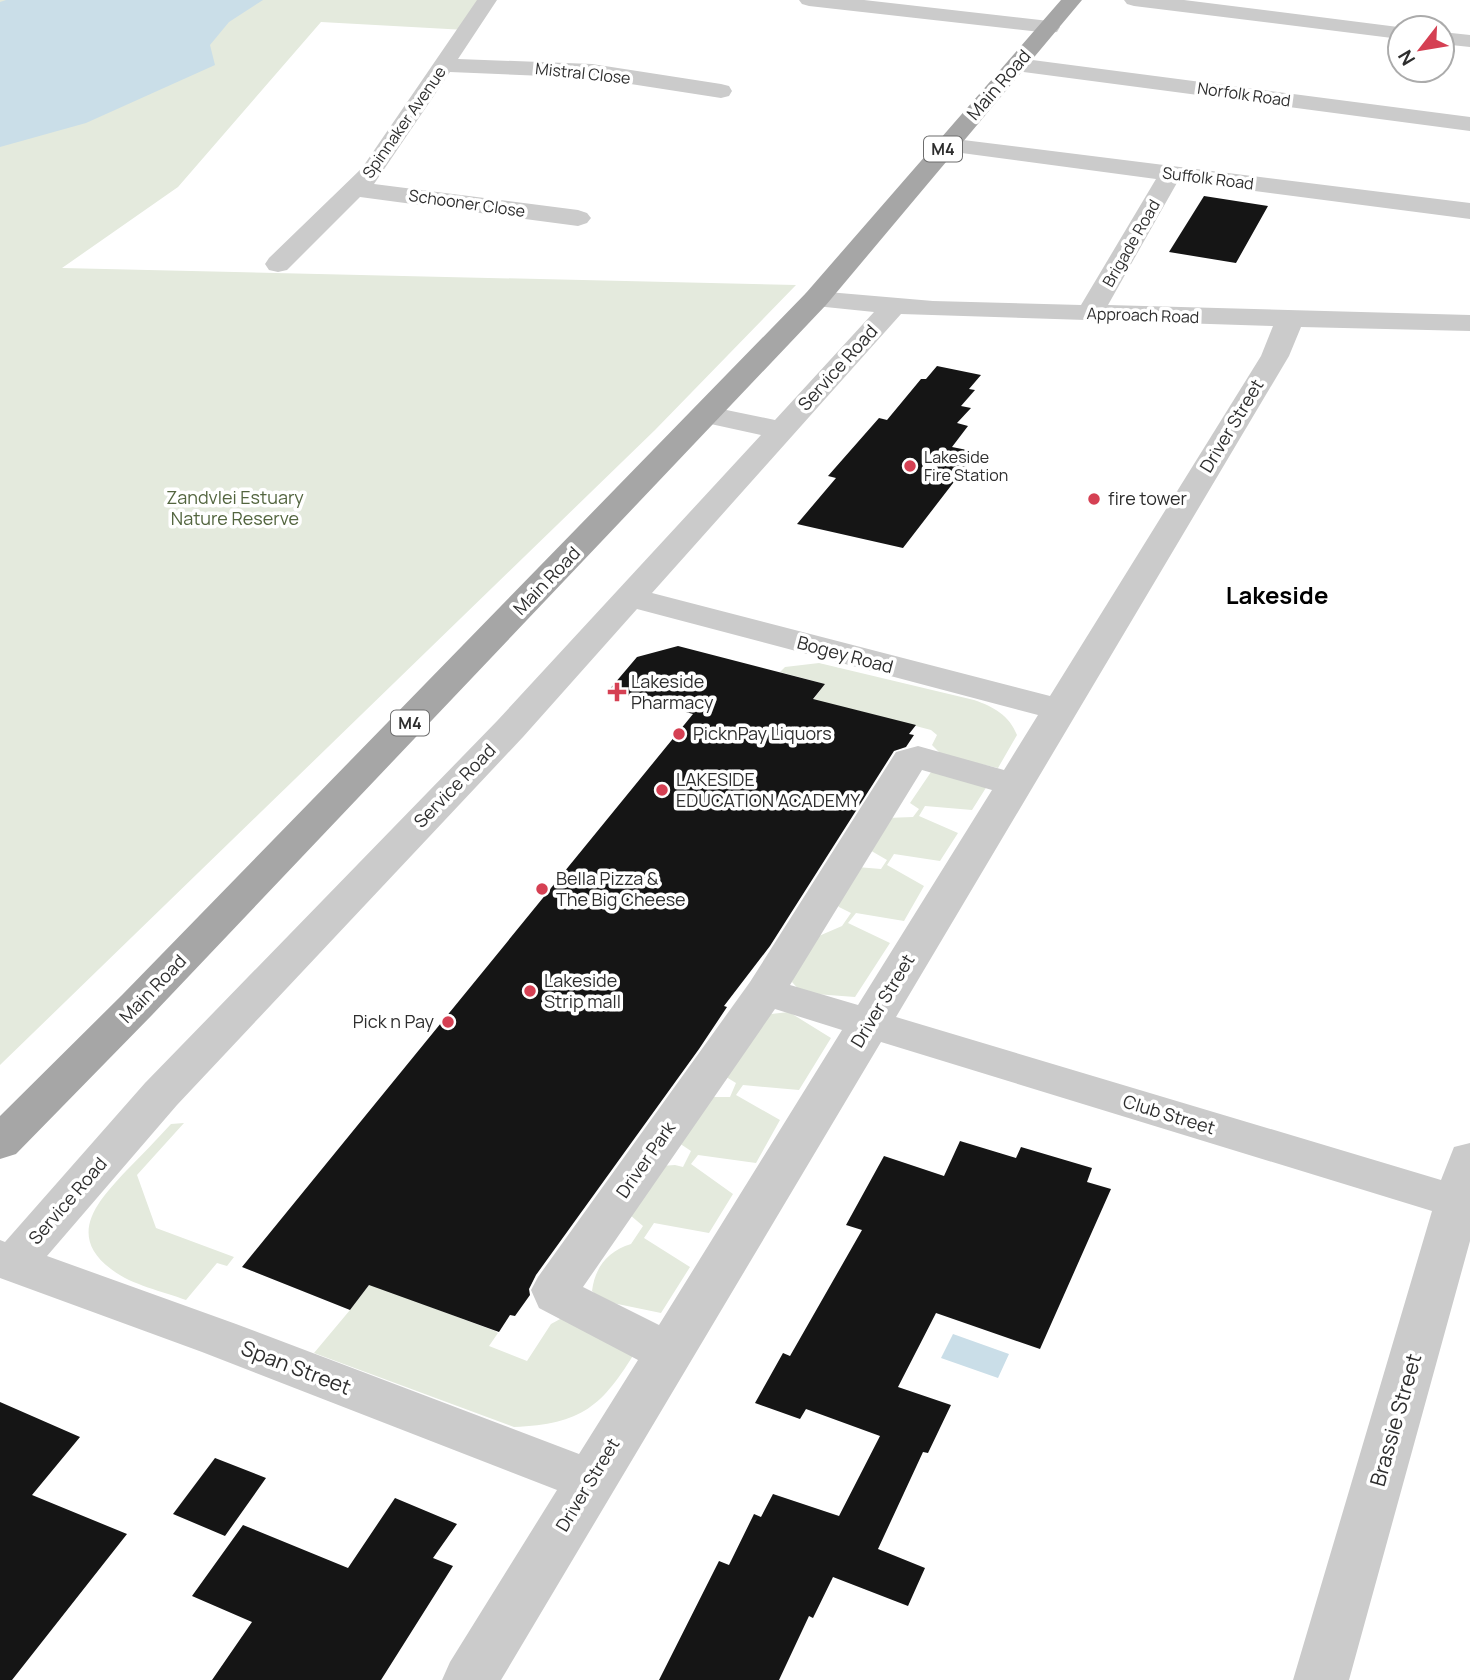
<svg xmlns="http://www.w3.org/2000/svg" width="1470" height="1680" font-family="Manrope,sans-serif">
  <rect width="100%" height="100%" fill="#fff"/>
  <path fill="#e4eadd" d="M0,0H487L466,30L321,22L178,187L62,268L796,285L655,430L0,1065Z
    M819,663L974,700C994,707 1009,715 1017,735L998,768L942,755L932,745L937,735L931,730L855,710L420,1303L495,1331L498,1333L489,1346L527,1361L551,1324L562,1318L637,1349C602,1407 582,1424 514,1427L314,1353L350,1310L825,684L780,672L785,667Z
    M931,772L989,783L972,810L925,806L919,816L958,833L940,861L894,854L887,865L924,886L904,921L856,913L848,923L890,943L855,997L802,993L792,982L805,942L842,926L851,913L839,907L834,900L857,867L881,869L887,860L868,849L886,818L913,817L919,809L910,803Z
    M789,1012L831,1038L799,1090L743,1085L736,1095L780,1120L756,1163L698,1155L691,1164L733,1194L709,1233L654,1223L644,1238L690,1267L661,1313L603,1301L592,1291C595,1267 608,1251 631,1244L643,1226L630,1215L661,1166L675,1165L683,1167L691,1151L679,1143L702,1097H730L736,1083L723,1075L761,1015Z
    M184,1123L137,1175L156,1228L234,1257L227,1266L217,1263L186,1300C162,1291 131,1285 111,1269C66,1235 98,1201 126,1171C141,1156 156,1140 171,1124Z"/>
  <path fill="#cadee8" d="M6,0H263L229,22L210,45L215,65L86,123L0,147V2Z
    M953,1334L1009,1354L998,1378L941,1358Z"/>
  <path fill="#151515" d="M1204,196L1268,206L1236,263L1169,252Z
    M937,366L981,375L969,389L975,390L961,406L971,408L957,423L968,426L952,447L977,452L903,548L797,524L836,478L828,476L879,418L887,420L921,379H926Z
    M678,646L825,684L813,699L916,725L909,734L914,735L906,747L894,751L770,946L724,1006L727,1007L699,1049L536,1275L529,1289L530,1295L515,1316L510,1315L499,1332L369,1285L350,1310L242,1267L693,714L609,690L637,657Z
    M960,1141L1016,1158L1021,1147L1092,1168L1087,1182L1111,1189L1040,1349L936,1313L898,1387L951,1405L928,1453L923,1452L878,1549L925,1568L908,1606L833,1577L813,1618L809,1616L779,1680H659L719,1561L729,1565L754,1514L761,1517L773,1494L839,1516L880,1436L806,1409L800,1419L755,1403L783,1353L790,1356L862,1230L846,1225L884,1156L944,1176Z
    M0,1402L80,1437L32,1495L127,1534L12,1680H0Z
    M215,1458L266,1478L225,1536L173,1514Z
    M395,1498L457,1524L433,1558L453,1566L381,1680H212L252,1622L192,1596L243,1525L348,1568Z"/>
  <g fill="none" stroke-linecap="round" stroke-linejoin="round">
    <path fill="#cbcbcb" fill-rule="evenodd" d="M477,0H497L458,59L592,64L721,84L729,86L732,91L729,96L721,98L592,78L450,72L374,184L578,210L587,213L591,218L587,223L578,226L360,197L287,270L278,272L269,270L265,264L269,258L362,168Z
      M799,0H864L1049,21L1057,22L1060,27L1057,32L1049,33L809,6L802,4Z
      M1124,0H1184L1406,28H1400V39L1134,6L1127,4Z
      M1442,32L1470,35V47L1442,44Z
      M1017,58L1470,117V131L1009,70L1006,65L1009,60Z
      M947,138L1470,203V219L1178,181L1108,305L1470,315V331L1301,327L1289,356L896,1017L1441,1180L1454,1147L1470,1143V1241L1349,1680H1293L1432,1211L881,1042L501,1680H442L450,1662L557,1490L202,1352L0,1278V1240L5,1242L145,1083L497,721L761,435L697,421L692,415L697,409L707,406L775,420L874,312L806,305L803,299L806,293L816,291L933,301L1081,305L1156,179L939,150L935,145L939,140ZM901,314L1273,326L1261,356L1050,696L652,593ZM637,609L1038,715L1004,770L918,746L896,752L750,982L538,1277L531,1290L539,1308L638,1360L579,1454L236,1324L47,1256L177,1105L523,737ZM922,770L992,790L858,1005L790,985ZM775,1009L842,1030L659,1325L583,1287Z"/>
    <path fill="#a6a6a6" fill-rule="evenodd" d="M1061,0H1082L826,305L152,1015L16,1154L0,1159V1116L122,995L806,293Z"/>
  </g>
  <g fill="#d54053" stroke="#fff" stroke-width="2.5">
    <circle cx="910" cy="466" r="7"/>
    <circle cx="1094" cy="499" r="7"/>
    <path d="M613.5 681.5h7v7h7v7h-7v7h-7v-7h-7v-7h7z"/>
    <circle cx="679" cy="734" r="7"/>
    <circle cx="662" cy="790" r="7"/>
    <circle cx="542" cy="889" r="7"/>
    <circle cx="530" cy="991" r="7"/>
    <circle cx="448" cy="1022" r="7"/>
  </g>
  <g text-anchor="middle" stroke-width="7" stroke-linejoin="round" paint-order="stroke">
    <g font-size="16" fill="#2e2e2e" stroke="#fff">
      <text transform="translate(583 73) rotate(6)" y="6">Mistral Close</text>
      <text transform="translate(1244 94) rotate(8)" y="6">Norfolk Road</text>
      <text transform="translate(404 122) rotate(-55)" y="6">Spinnaker Avenue</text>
      <text transform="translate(1208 178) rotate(7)" y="6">Suffolk Road</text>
      <text transform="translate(467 203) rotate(8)" y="6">Schooner Close</text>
      <text transform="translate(1131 243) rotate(-60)" y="6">Brigade Road</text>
      <text transform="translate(1143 315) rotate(2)" y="6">Approach Road</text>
    </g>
    <g fill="#fff" stroke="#6d6d6d" stroke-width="2">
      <rect x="924" y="136.5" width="38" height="25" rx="5"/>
      <rect x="391" y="710.5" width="38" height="25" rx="5"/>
    </g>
    <g font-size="16" font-weight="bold" fill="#2e2e2e">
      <text x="943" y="155">M4</text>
      <text x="410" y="729">M4</text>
    </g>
    <g font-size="16" fill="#2e2e2e" stroke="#fff" text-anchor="start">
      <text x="924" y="463">Lakeside<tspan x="924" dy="18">Fire Station</tspan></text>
    </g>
    <g font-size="18" fill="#2e2e2e" stroke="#fff">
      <text transform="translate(999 85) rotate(-49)" y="6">Main Road</text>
      <text transform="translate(838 368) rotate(-48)" y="6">Service Road</text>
      <text transform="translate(1232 426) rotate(-59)" y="6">Driver Street</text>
      <text transform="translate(547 581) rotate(-46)" y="6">Main Road</text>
      <text transform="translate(845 655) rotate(15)" y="6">Bogey Road</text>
      <text transform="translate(455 786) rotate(-46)" y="6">Service Road</text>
      <text transform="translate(153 989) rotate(-46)" y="6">Main Road</text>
      <text transform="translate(883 1001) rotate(-59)" y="6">Driver Street</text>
      <text transform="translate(1169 1115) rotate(17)" y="6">Club Street</text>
      <text transform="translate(646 1160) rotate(-55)" y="6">Driver Park</text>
      <text transform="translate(68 1201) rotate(-49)" y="6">Service Road</text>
      <text transform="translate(588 1485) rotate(-59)" y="6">Driver Street</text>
    </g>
    <g font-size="18" fill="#53653f" stroke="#fff">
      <text x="235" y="504">Zandvlei Estuary<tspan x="235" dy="21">Nature Reserve</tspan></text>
    </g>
    <g font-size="18" fill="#2e2e2e" stroke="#fff" text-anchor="start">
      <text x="1108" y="505">fire tower</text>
      <text x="631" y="688">Lakeside<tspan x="631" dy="21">Pharmacy</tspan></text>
      <text x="693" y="740">PicknPay Liquors</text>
      <text x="676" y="786">LAKESIDE<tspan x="676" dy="21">EDUCATION ACADEMY</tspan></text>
      <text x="556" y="885">Bella Pizza &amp;<tspan x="556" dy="21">The Big Cheese</tspan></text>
      <text x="544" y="987">Lakeside<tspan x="544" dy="21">Strip mall</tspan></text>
      <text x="434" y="1028" text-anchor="end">Pick n Pay</text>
    </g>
    <g font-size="21" fill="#2e2e2e" stroke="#fff">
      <text transform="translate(296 1368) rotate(21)" y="7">Span Street</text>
      <text transform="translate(1396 1420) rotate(-74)" y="7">Brassie Street</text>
    </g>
    <g font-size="24" font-weight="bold" fill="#000" stroke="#fff">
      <text x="1277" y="604">Lakeside</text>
    </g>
  </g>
  <g transform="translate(1421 49) rotate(239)"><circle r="33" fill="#ffffff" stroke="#ababab" stroke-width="2"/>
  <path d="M0-5L12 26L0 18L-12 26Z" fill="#d54053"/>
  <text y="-10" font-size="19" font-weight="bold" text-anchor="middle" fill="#2e2e2e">N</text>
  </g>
</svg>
